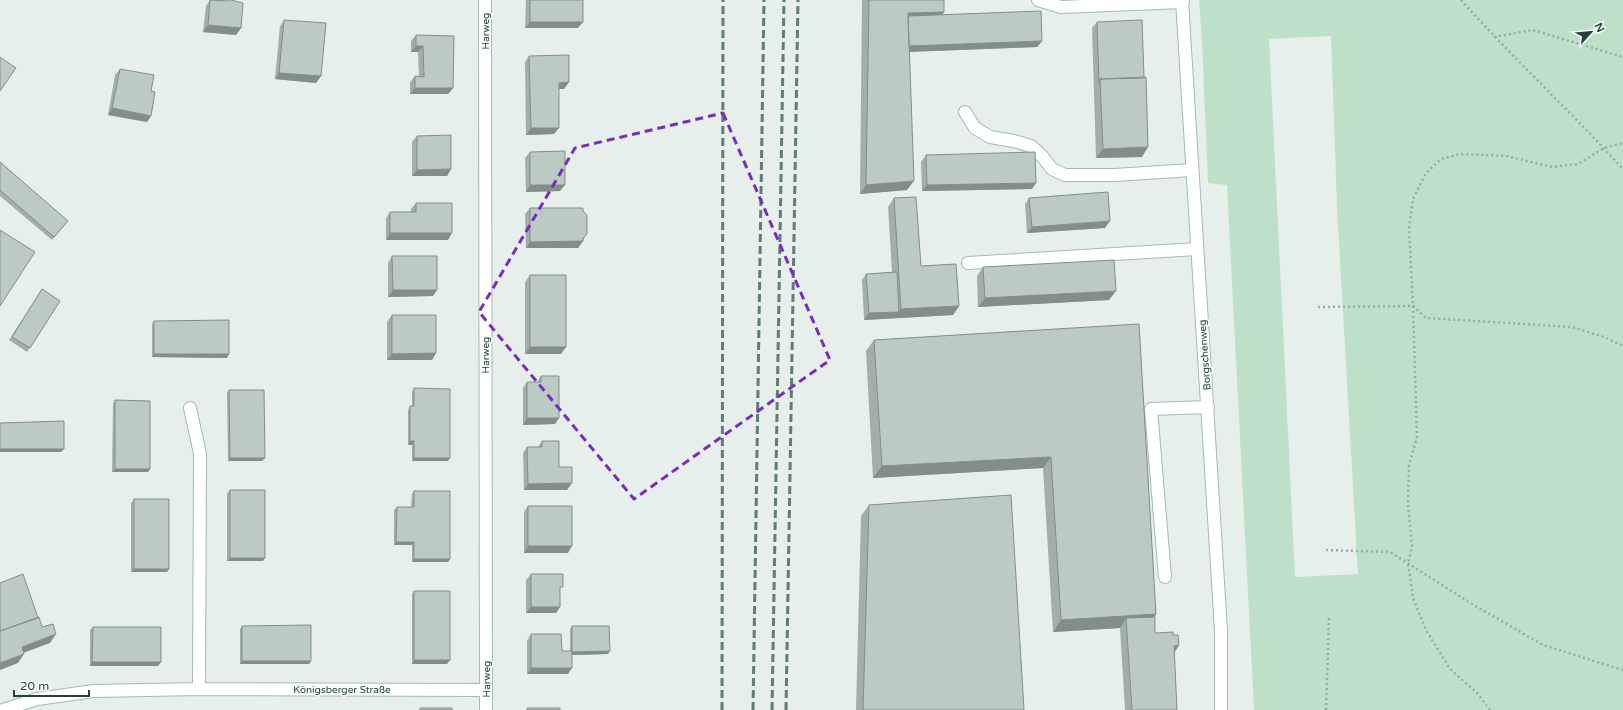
<svg xmlns="http://www.w3.org/2000/svg" width="1623" height="710" font-family="'Varela Round',sans-serif">
  <rect width="100%" height="100%" fill="#e6efeb"/>
  <path fill="#bfe0c8" fill-rule="evenodd" d="M1199,0H1623V710H1254L1227,185L1208,183L1202,41ZM1331,36L1337,208L1358,574L1295,577L1269,39Z"/>
  <g fill="none" stroke-linecap="round" stroke-linejoin="round">
    <g stroke="#a8b8b2" stroke-width="14">
      <path id="lane" d="M1038,0L1061,7L1183,2
        M965,112L975,128L990,137L1014,141L1031,146L1042,156L1052,169L1065,175H1115L1192,170
        M968,263L1197,249
        M1165,577L1151,409L1208,407"/>
    </g>
    <g stroke="#a8b8b2" stroke-width="14">
      <path id="street" d="M485,0L486,710
        M190,408L200,454L199,689
        M3,710L37,699L94,691L199,689L486,690"/>
    </g>
    <g stroke="#a4bbb3" stroke-width="14">
      <path id="secondary" d="M1182,0L1221,631V710"/>
    </g>
    <path stroke="#86b3a5" stroke-width="2.5" stroke-dasharray="2 3" stroke-linecap="butt" d="M1461,0C1513,58 1570,111 1623,169
      M1494,37L1533,30L1623,57
      M1318,307L1413,306L1426,318L1572,327L1604,337L1623,346
      M1326,550L1390,552L1472,604L1543,645L1623,670
      M1326,710L1329,617
      M1490,710L1477,693L1450,669L1426,630L1413,598L1408,563L1412,547L1408,503L1409,465L1417,437L1413,306L1409,228L1413,199L1426,173L1441,159L1460,154L1506,156L1552,167L1578,164L1604,148L1623,143"/>
    <use href="#lane" stroke="#fff" stroke-width="12"/>
    <use href="#street" stroke="#fff" stroke-width="12"/>
    <use href="#secondary" stroke="#fff" stroke-width="12"/>
    <path stroke="#5f7d75" stroke-width="3" stroke-dasharray="8 4" stroke-linecap="butt" d="M722,710L723,0
      M753,710L764,0
      M772,710L784,0
      M786,710L798,0"/>
  </g>
  <path fill="#a1aea9" d="M210,0L229,1V0L241,28L236,35L203,32L206,6Z
    M526,0H583L578,28H525Z
    M862,0H944L942,15L1042,41L1037,47L909,52L907,190L860,194Z
    M284,20L321,76L316,83L275,79L280,26Z
    M1097,22L1144,78L1142,157L1096,158L1092,28Z
    M416,35L453,88L448,94H410V82L415,76L419,77L418,52H411V41Z
    M529,56L569,82L564,89H559L554,134L526,135L525,62Z
    M120,69L151,91V116L147,122L108,115L115,75Z
    M417,136L451,169L447,176H412V142Z
    M530,152L560,191L526,192L525,158Z
    M926,155L1032,189L922,191L921,162Z
    M0,162L68,221L52,240L0,196Z
    M894,198L921,266L959,306L953,315L864,320L862,280L866,274L892,272L888,207Z
    M1029,198L1105,228L1027,233L1025,204Z
    M416,203L448,240H386V218L390,212H411V209Z
    M530,208L583,240V241L578,248H526L525,214Z
    M392,256L433,296L388,297V263Z
    M983,267L1109,300L978,307L977,276Z
    M530,275L561,354H525V282Z
    M42,289L60,301L27,352L9,340Z
    M392,315L436,353L432,360H387V322Z
    M154,321L227,358L152,357V324Z
    M1139,324L1156,614L1155,617V633L1173,635L1179,645L1174,653L1177,710H1125L1120,628L1053,632L1043,468L873,478L866,351L874,340Z
    M541,376L559,418L555,424L523,425V388L527,382H537Z
    M414,388L448,461H412V445H408V410L410,406H412V392Z
    M229,390L262,461H228L227,393Z
    M115,400L150,469L148,472H112L113,404Z
    M542,441L559,467L567,490H524L523,453L527,447H538Z
    M230,490L265,558L263,561H227V493Z
    M414,491L450,559L448,562H412V545H394V510L397,507H411L412,494Z
    M134,499L167,572H131V503Z
    M869,505L1024,710H856L861,516Z
    M528,506L568,553H524V512Z
    M531,574L560,592V607L556,613H526V580Z
    M414,591L447,664H412V594Z
    M242,626L311,661L309,664H240V629Z
    M572,626L608,654L572,655L568,674H527V641L531,634L562,651H570V629Z
    M93,627L158,666H90V630Z"/>
  <path fill="#838d89" d="M944,12L938,21L906,22L908,13Z
    M530,22H583L578,28H525Z
    M208,25L241,28L236,35L203,32Z
    M1042,41L1037,47L903,52L907,46Z
    M416,46H423L418,52H411Z
    M279,73L321,76L316,83L275,79Z
    M569,82L564,89H555L559,83Z
    M415,88H453L448,94H410Z
    M112,108L151,116L147,122L108,115Z
    M531,128H559L554,134L526,135Z
    M1148,147L1142,157L1096,158L1103,149Z
    M451,169L447,176H412L417,170Z
    M914,181L907,190L860,194L866,185Z
    M1036,183L1032,189L922,191L927,185Z
    M530,185H565L560,191L526,192Z
    M1110,221L1105,228L1027,233L1032,227Z
    M390,233H452L448,240H386Z
    M587,234L582,241H583L578,248H526L530,242L583,238Z
    M393,290H437L433,296L388,297Z
    M1116,291L1109,300L978,307L985,298Z
    M959,306L953,315L864,320L869,313L899,312L901,309Z
    M530,347H566L561,354H525Z
    M436,353L432,360H387L392,354Z
    M154,354H229L227,358L152,357Z
    M527,418H559L555,424L523,425Z
    M410,441H414L412,445H408Z
    M0,449H64L61,452H0Z
    M1051,457L1043,468L873,478L882,466Z
    M230,458H265L262,461H228Z
    M414,458H450L448,461H412Z
    M115,469H150L148,472H112Z
    M572,483L567,490H524L528,484Z
    M396,542H414L412,545H394Z
    M528,546H572L568,553H524Z
    M230,558H265L263,561H227Z
    M414,559H450L448,562H412Z
    M134,569H169L167,572H131Z
    M531,607H560L556,613H526Z
    M1156,614L1148,626L1126,618L1120,628L1053,632L1061,620Z
    M56,634L50,643L15,656L22,647Z
    M1179,645L1173,655L1174,646Z
    M610,651L608,654L570,655L572,652Z
    M24,654L18,663L0,670V663Z
    M414,660H450L447,664H412Z
    M242,661H311L309,664H240Z
    M92,662H161L158,666H90Z
    M531,668H572L568,674H527Z"/>
  <path fill="#bbcac4" stroke="#838d89" d="M210,0L229,1L230,0H231L243,3L241,28L208,25Z
    M530,0H583V22H530Z
    M869,0H944V12L908,13L914,181L866,185Z
    M1041,11L1042,41L909,46L908,16Z
    M284,20L326,23L321,76L279,73Z
    M1142,20L1144,78L1100,79L1099,82L1097,22Z
    M416,35L454,36L453,88H415V76L424,77L423,46H416Z
    M569,55V82L559,83V128H531L529,56Z
    M0,57L16,68L0,91Z
    M120,69L154,75L151,91L155,92L151,116L112,108Z
    M1146,77L1148,147L1103,149L1100,79Z
    M451,135V169L417,170V136Z
    M565,151V185H530V152Z
    M1035,152L1036,183L927,185L926,155Z
    M0,162L68,221L54,237L0,190Z
    M1108,192L1110,221L1032,227L1029,198Z
    M916,197L921,266L956,264L959,306L901,309L894,198Z
    M416,203H452V233H390V212H416Z
    M530,208H583V211L587,215V234L583,238V241L530,242Z
    M0,230L35,252L0,306Z
    M392,256H437V290H393Z
    M1114,260L1116,291L985,298L983,267Z
    M897,272L899,312L869,313L866,274Z
    M530,275H566V347H530Z
    M42,289L60,301L30,348L12,337Z
    M392,315H436V353L392,354Z
    M229,320V354H154V321Z
    M1139,324L1156,614L1061,620L1051,457L882,466L874,340Z
    M541,376H559V418H527V382H541Z
    M414,388L450,389V458H414V441H410V406H414Z
    M229,390H264L265,458H230Z
    M115,400L150,401V469H115Z
    M64,421V449H0V423Z
    M542,441H559V467H572V483L528,484L527,447H542Z
    M230,490H265V558H230Z
    M414,491H450V559H414V542H396L397,507H414Z
    M1011,495L1024,710H863L869,505Z
    M134,499H169V569H134Z
    M528,506H572V546H528Z
    M23,574L38,618L0,631V583Z
    M531,574H563V587H560V607H531Z
    M414,591H450V660H414Z
    M39,617L42,627L53,624L56,634L22,647L24,654L0,663V631Z
    M1155,617V633L1173,632V635H1178L1179,645L1174,646L1177,710H1132L1126,618Z
    M311,625V661H242V626Z
    M572,626H609L610,651L572,652Z
    M93,627H161V662H92Z
    M531,634H561L562,651H572V668H531Z
    M420,708H452V710H420Z
    M527,708H560V710H527Z"/>
  <path fill="none" stroke="#7b2cbf" stroke-width="3" stroke-dasharray="8 5" stroke-linejoin="round" d="M723,113L830,360L634,499L479,312L575,148Z"/>
  <g text-anchor="middle" stroke-width="3.5" stroke-linejoin="round" paint-order="stroke">
    <g font-size="10" fill="#24423a" stroke="#f7fbf9">
      <text transform="translate(485 31) rotate(-90)" y="4">Harweg</text>
      <text transform="translate(485 355) rotate(-90)" y="4">Harweg</text>
      <text transform="translate(1204 355) rotate(-94)" y="4">Borgschenweg</text>
      <text transform="translate(486 679) rotate(-90)" y="4">Harweg</text>
      <text x="342" y="693">Königsberger Straße</text>
    </g>
  </g>
  <g transform="translate(1591 32) rotate(63)" stroke="#f7fbf9" stroke-width="3" paint-order="stroke">
  <path d="M0-3L7 15L0 10L-7 15Z" fill="#24423a"/>
  <text y="-6" font-size="11" font-weight="bold" text-anchor="middle" fill="#24423a">N</text>
  </g>
  <path d="M14 690v6h75v-6" fill="none" stroke="#24423a" stroke-width="2"/>
  <text x="20" y="690" font-size="12" fill="#24423a" stroke="#f7fbf9" stroke-width="3" paint-order="stroke">20 m</text>
</svg>
